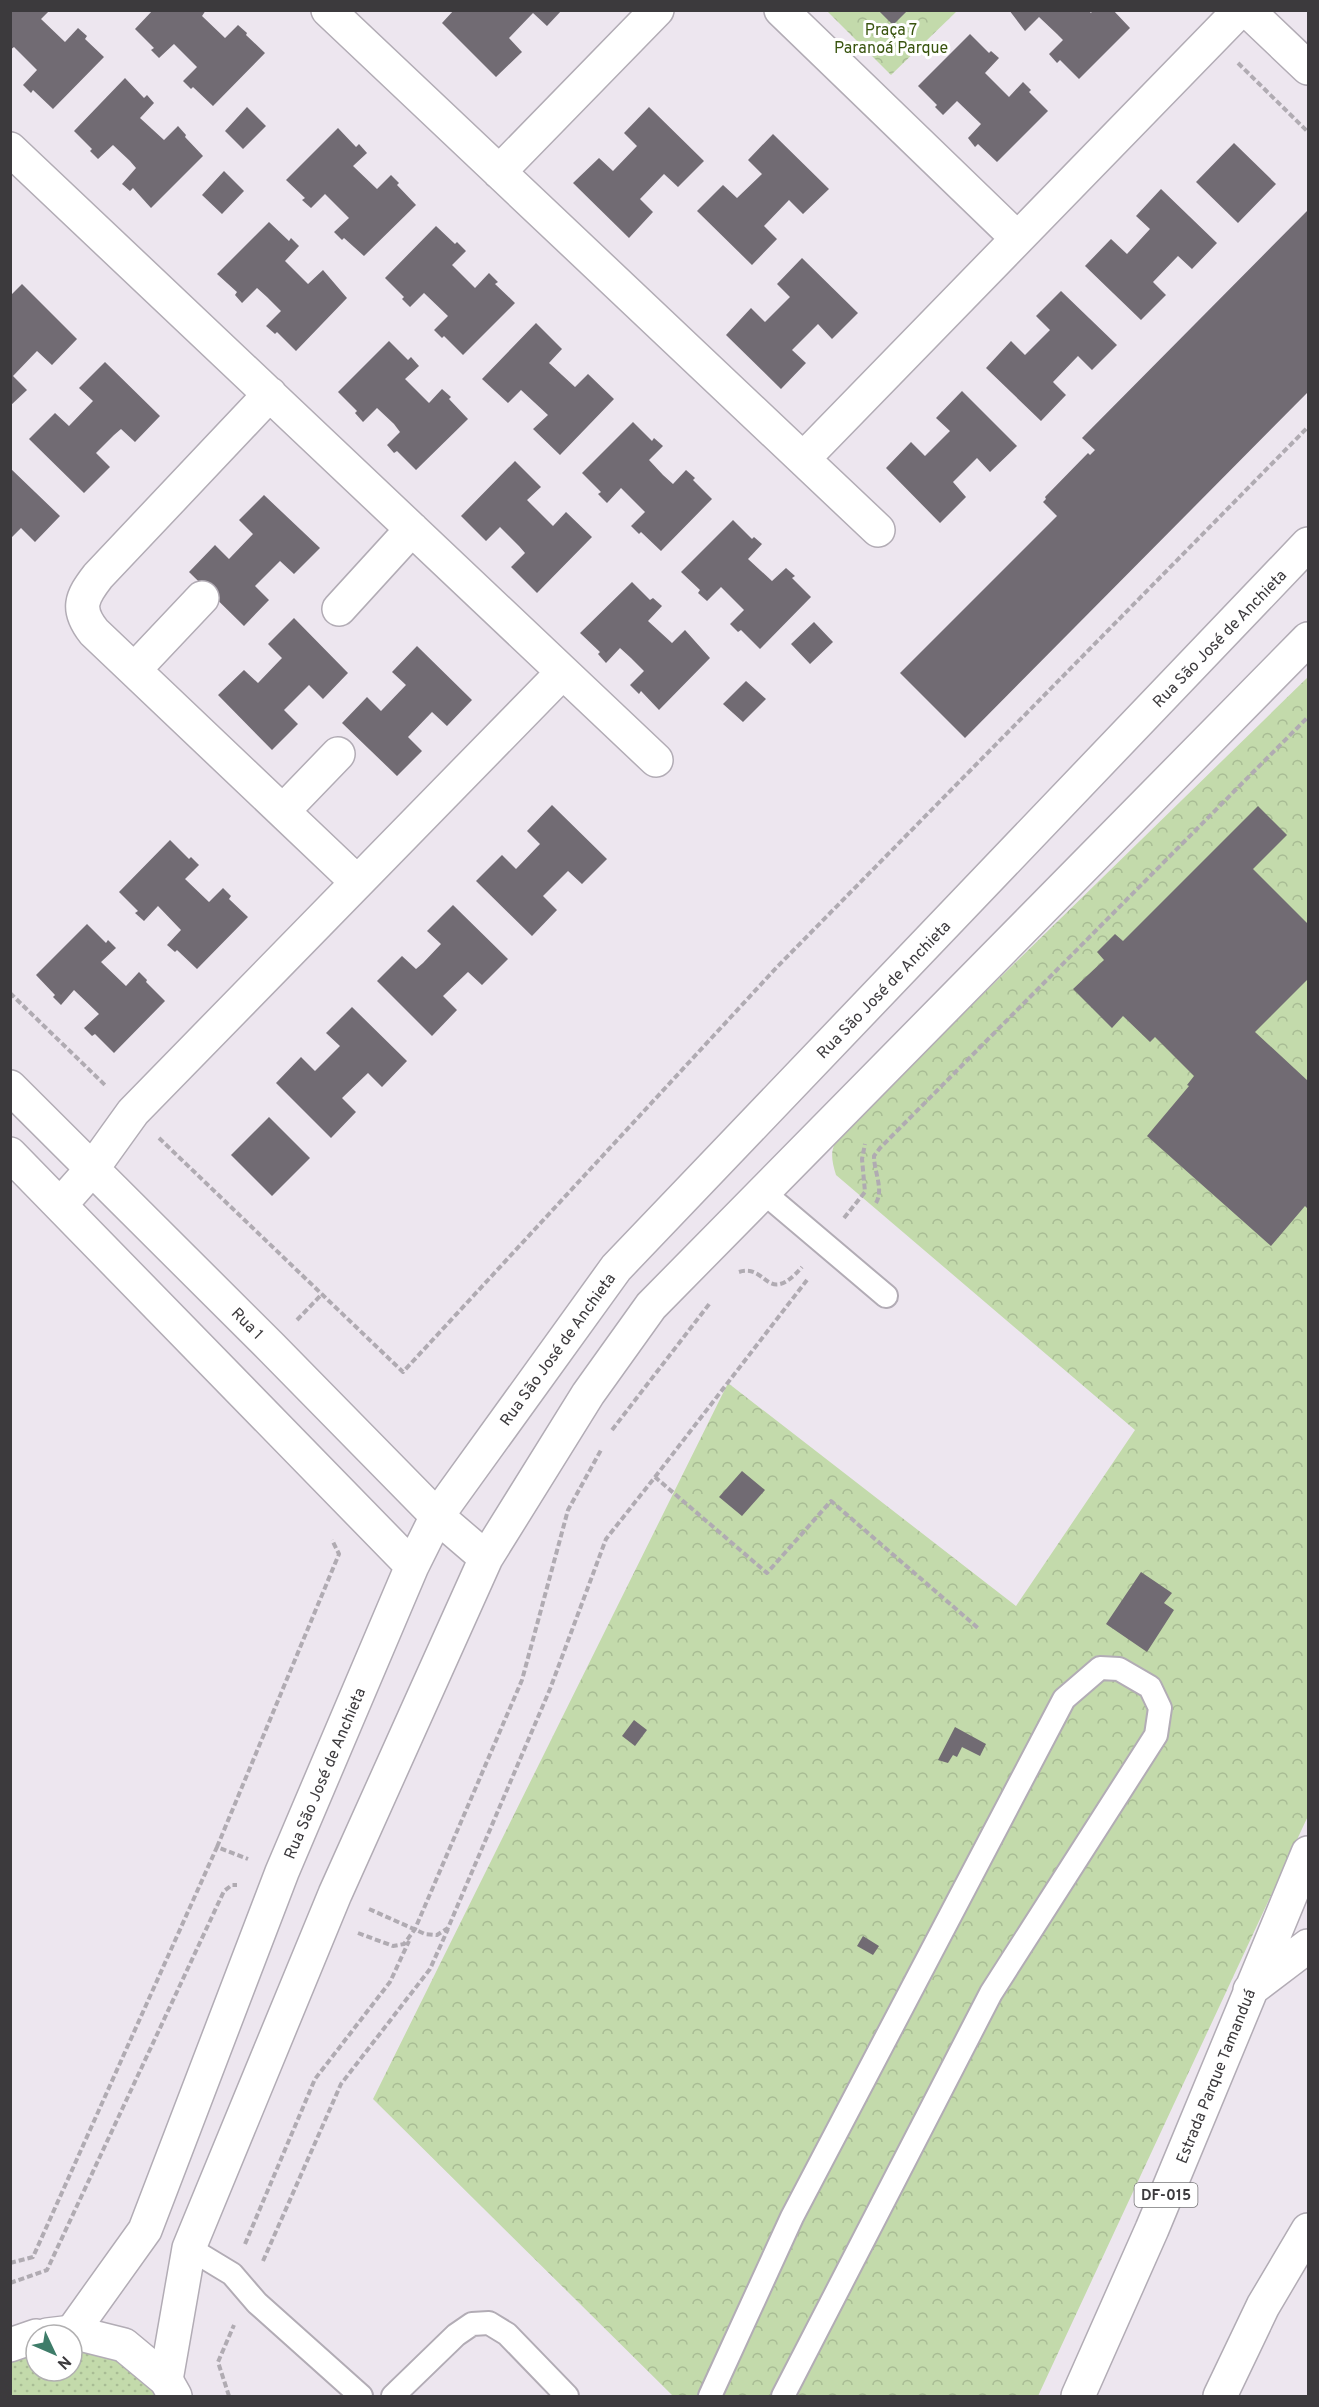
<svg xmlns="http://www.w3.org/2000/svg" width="1319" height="2407" font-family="Overpass,sans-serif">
  <defs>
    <pattern id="grass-dots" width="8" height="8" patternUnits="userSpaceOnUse" patternTransform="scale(1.5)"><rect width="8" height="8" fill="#c3daab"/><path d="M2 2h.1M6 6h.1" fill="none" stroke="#a8bc94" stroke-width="1.8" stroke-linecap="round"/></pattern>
    <pattern id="park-crowns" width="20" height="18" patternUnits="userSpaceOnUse" patternTransform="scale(1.5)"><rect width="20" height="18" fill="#c3daab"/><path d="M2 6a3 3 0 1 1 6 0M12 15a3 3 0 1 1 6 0" fill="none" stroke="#a8bc94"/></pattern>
  </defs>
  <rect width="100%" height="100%" fill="#ede6ef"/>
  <path fill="url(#grass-dots)" d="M72,2343L120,2357L160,2396H11V2356L36,2346V2371H72Z"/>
  <path fill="url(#park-crowns)" d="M827,11H957L891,75Z
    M1308,677V1816L1038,2396H673L373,2099L728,1383L1016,1606L1135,1430L836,1175C829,1152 831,1146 846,1128Z"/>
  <path fill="#716b73" d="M10,10H50L41,19L65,42L78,28L87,36L85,39L104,57L53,109L33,90L31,93L23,85L37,70L14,47L10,50Z
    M153,10H206L202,16L225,38L238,25L247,33L246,35L265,53L213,106L193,87L191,89L183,81L197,67L174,44L159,58L151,50L154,48L135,29Z
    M454,10H562L547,26L533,13L509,38L522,52L496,77L442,23Z
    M878,10H908L893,25Z
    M1009,10H1088L1091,13L1093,10H1113L1130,28L1079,79L1060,60L1057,63L1049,54L1063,40L1057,34L1039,17L1025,31Z
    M970,34L989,53L991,51L999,58L985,73L1009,97L1023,82L1031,90L1029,92L1048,111L997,162L978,144L975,147L968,138L981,124L957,101L943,115L935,107L937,105L918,86Z
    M125,78L144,98L147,95L154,103L140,118L164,140L178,126L186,135L185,137L203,156L151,208L133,188L130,191L122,184L136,168L130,161L113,145L98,159L90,151L92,149L74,131Z
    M247,107L266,126L243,149L225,131Z
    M649,107L704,161L678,187L664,174L640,199L653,212L629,238L573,183L599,158L613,171L637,146L624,133Z
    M338,128L356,147L359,144L367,153L353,166L377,189L391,175L399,183L397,185L416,205L364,256L344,238L342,240L334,232L349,218L325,194L311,208L302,200L305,198L286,180Z
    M773,134L829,189L803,214L789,200L764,226L777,239L752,265L697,211L723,185L737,198L762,174L748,160Z
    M1234,143L1276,184L1238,223L1196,182Z
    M224,171L244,191L222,214L202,195Z
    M1161,189L1217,243L1192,269L1178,256L1153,282L1166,295L1141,320L1085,266L1111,239L1127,254L1150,229L1136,216Z
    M1308,210V392L965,738L900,673L1057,516L1043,502L1046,499L1045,497L1088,453L1090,455L1095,450L1082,438Z
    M269,222L289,241L291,238L299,246L285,261L308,284L323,270L347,298L296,351L277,332L275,334L266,326L281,311L267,297L257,288L242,303L235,295L237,292L217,274Z
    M436,226L455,244L457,242L466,251L452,265L475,288L489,273L498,282L495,284L515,303L463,355L444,336L442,338L434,330L448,316L424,293L410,307L402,299L404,297L385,278Z
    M802,258L858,313L832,339L818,324L792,350L806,363L781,389L726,335L751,308L765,322L790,297L777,284Z
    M22,284L77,339L52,365L37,351L13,376L27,390L10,406V296Z
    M1061,291L1117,345L1092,370L1078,356L1053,382L1066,395L1041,421L986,368L1011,341L1025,355L1050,330L1036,316Z
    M536,323L562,349L549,363L575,387L588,374L614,399L560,455L533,429L548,415L521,390L508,403L482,379Z
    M389,341L408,360L411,357L419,366L405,379L429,403L442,389L451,397L449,399L468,419L416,470L397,451L394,453L387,445L400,432L394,424L377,408L363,422L355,413L357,411L338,392Z
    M105,362L160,416L135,442L121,429L114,435L96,453L110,467L84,493L29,439L55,413L69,426L93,401L79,388Z
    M962,391L1017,446L990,472L977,458L953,482L966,497L940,523L886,468L911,442L925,456L950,431L936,418Z
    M633,422L652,441L654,438L663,446L649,460L663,475L673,484L686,470L695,478L693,480L712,499L661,551L641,532L639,534L631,526L645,512L621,488L607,503L598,494L601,492L582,473Z
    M515,461L541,487L527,500L553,526L566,512L592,537L537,593L511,567L525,553L519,546L500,527L486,541L461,516Z
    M10,468L60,516L35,542L21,528L10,539Z
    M264,495L320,548L294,574L280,561L255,586L269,600L244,626L189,572L215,545L229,559L253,534L239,520Z
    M733,520L752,539L754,537L762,544L748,559L772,581L786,568L795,576L792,578L811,597L760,649L741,630L738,632L730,624L744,610L721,587L707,601L698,593L700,590L681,572Z
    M632,582L650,600L653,598L662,606L648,621L672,643L685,630L710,658L659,710L641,691L639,694L630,685L644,671L631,658L620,648L606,663L598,654L600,652L580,633Z
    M294,618L348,673L323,699L309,685L284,710L298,724L272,750L218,695L244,670L258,683L282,658L268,644Z
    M814,622L833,642L810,664L791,644Z
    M417,646L472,700L447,726L432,712L408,737L422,751L397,776L342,723L367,697L381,711L406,685L392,672Z
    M746,681L766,699L743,722L723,704Z
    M552,805L607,859L582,884L568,871L543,896L557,910L532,936L476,881L502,855L516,869L540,844L527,831Z
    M1258,806L1287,835L1253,869L1308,924V979L1255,1032L1308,1081V1209L1305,1206L1271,1246L1147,1136L1189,1086L1187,1085L1194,1076L1155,1037L1150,1042L1123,1016L1112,1028L1073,989L1104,960L1097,952L1115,934L1123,941Z
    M170,840L189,859L191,857L199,865L185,879L209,902L223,888L231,896L229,899L248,917L197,969L177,950L175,952L167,945L181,930L158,906L144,921L135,913L138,911L119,892Z
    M453,905L508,959L482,985L468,972L443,996L457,1010L432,1036L377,981L402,956L416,969L423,963L441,944L427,931Z
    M87,924L106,943L108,940L116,948L101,962L126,986L139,972L147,980L146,982L165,1001L114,1053L95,1034L92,1036L84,1028L99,1014L74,990L61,1005L53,997L55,995L36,975Z
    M352,1007L407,1061L382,1087L368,1073L342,1098L356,1112L331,1138L276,1083L301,1057L315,1071L340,1046L326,1033Z
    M269,1117L310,1158L272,1196L231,1155Z
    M742,1471L765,1490L742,1516L719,1497Z
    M1141,1572L1172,1593L1164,1603L1174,1610L1147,1652L1106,1624Z
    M634,1720L647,1730L635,1746L622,1736Z
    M955,1727L986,1744L980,1756L962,1747L957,1757L953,1755L948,1763L938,1760Z
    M863,1936L879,1946L873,1955L857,1946Z"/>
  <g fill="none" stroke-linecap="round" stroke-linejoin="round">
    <g stroke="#b2acb5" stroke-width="26">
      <path id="lane" d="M762,1191L886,1296
        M189,2248L232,2274L257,2303L361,2396
        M393,2396L456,2335L472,2324L489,2323L507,2334L567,2396
        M710,2396L792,2217L1064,1699L1100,1668L1119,1669L1150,1687L1160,1708L1156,1735L991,1993L783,2396"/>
    </g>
    <g stroke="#b2acb5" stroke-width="36">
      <path id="street" d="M328,10L878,530
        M781,10L1017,238
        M1247,10L1308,68
        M10,149L656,760
        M499,172L657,10
        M270,394L98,576C81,598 76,609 94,632L357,882
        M803,459L1240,10
        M339,609L412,529
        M134,670L202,598
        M283,811L338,754
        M10,1087L271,1347L437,1516L486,1558
        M10,1154L412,1566
        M61,1204L92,1169L133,1112L563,672
        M72,2332L145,2230L282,1872L412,1566L437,1516L616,1268L1308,544
        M166,2380L189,2248L335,1894L486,1558L588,1394L651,1306L1308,639"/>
    </g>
    <g stroke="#b2acb5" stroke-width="36">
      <path id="secondary" d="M47,2335L72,2332L124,2345L166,2380L175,2396
        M10,2345L36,2336"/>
    </g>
    <g stroke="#b2acb5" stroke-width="36">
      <path id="primary" d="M1250,1990L1308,1946
        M1078,2396L1152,2229L1308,1853
        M1220,2396L1263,2306L1308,2230"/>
    </g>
    <path stroke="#b0abb2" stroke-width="4" stroke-dasharray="6 3" stroke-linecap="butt" d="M1238,63L1308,132
      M10,993L107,1087
      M159,1138L403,1372L777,967L1308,427
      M876,1203C884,1189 874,1172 874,1156L880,1148L1308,717
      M844,1218L865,1192L862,1159L865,1144
      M739,1272C768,1263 766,1308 802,1267
      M297,1320L322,1294
      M612,1430L710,1303
      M655,1477L807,1280
      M217,1847L339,1554L332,1540
      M369,1909L425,1934L437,1935L448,1928L550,1689L606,1539L655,1477L767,1573L831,1501L978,1628
      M358,1933L393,1946L404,1944L415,1929L522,1680L568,1510L601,1450
      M245,2244L315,2079L390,1982L409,1941
      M263,2261L341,2084L430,1969L448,1929
      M10,2263L33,2257L217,1847L248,1859
      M10,2283L47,2270L224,1891L232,1885H237
      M229,2396L218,2362L234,2325"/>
    <use href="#lane" stroke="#fff" stroke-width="22"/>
    <use href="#street" stroke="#fff" stroke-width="33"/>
    <use href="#secondary" stroke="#fff" stroke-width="33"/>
    <use href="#primary" stroke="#fff" stroke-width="33"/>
  </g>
  <g text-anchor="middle" stroke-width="6" stroke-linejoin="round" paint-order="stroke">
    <rect fill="#fff" stroke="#767577" stroke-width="1.5" x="1134.5" y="2183" width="63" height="24" rx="4.5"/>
    <g font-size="15" font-weight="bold" fill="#3c3a3d">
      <text x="1166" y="2200">DF-015</text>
    </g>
    <g font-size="16" fill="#39540f" stroke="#fff">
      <text x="891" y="35">Praça 7<tspan x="891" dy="18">Paranoá Parque</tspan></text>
    </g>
    <g font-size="16" fill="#3c3a3d" stroke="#fff">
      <text transform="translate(1219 638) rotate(-46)" y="6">Rua São José de Anchieta</text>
      <text transform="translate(883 989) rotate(-46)" y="6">Rua São José de Anchieta</text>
      <text transform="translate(248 1323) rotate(45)" y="6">Rua 1</text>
      <text transform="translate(557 1349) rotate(-54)" y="6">Rua São José de Anchieta</text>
      <text transform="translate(324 1773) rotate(-67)" y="6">Rua São José de Anchieta</text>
      <text transform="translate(1215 2076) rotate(-68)" y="6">Estrada Parque Tamanduá</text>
    </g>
  </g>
  <rect width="1319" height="2407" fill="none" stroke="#3c3a3d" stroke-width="24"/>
  <g transform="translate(54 2353) rotate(134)"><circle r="28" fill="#ffffff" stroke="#b1b0b1" stroke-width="1.5"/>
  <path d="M0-4.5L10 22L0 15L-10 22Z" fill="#3e7c69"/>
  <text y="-9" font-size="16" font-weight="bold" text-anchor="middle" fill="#3c3a3d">N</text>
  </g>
</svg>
